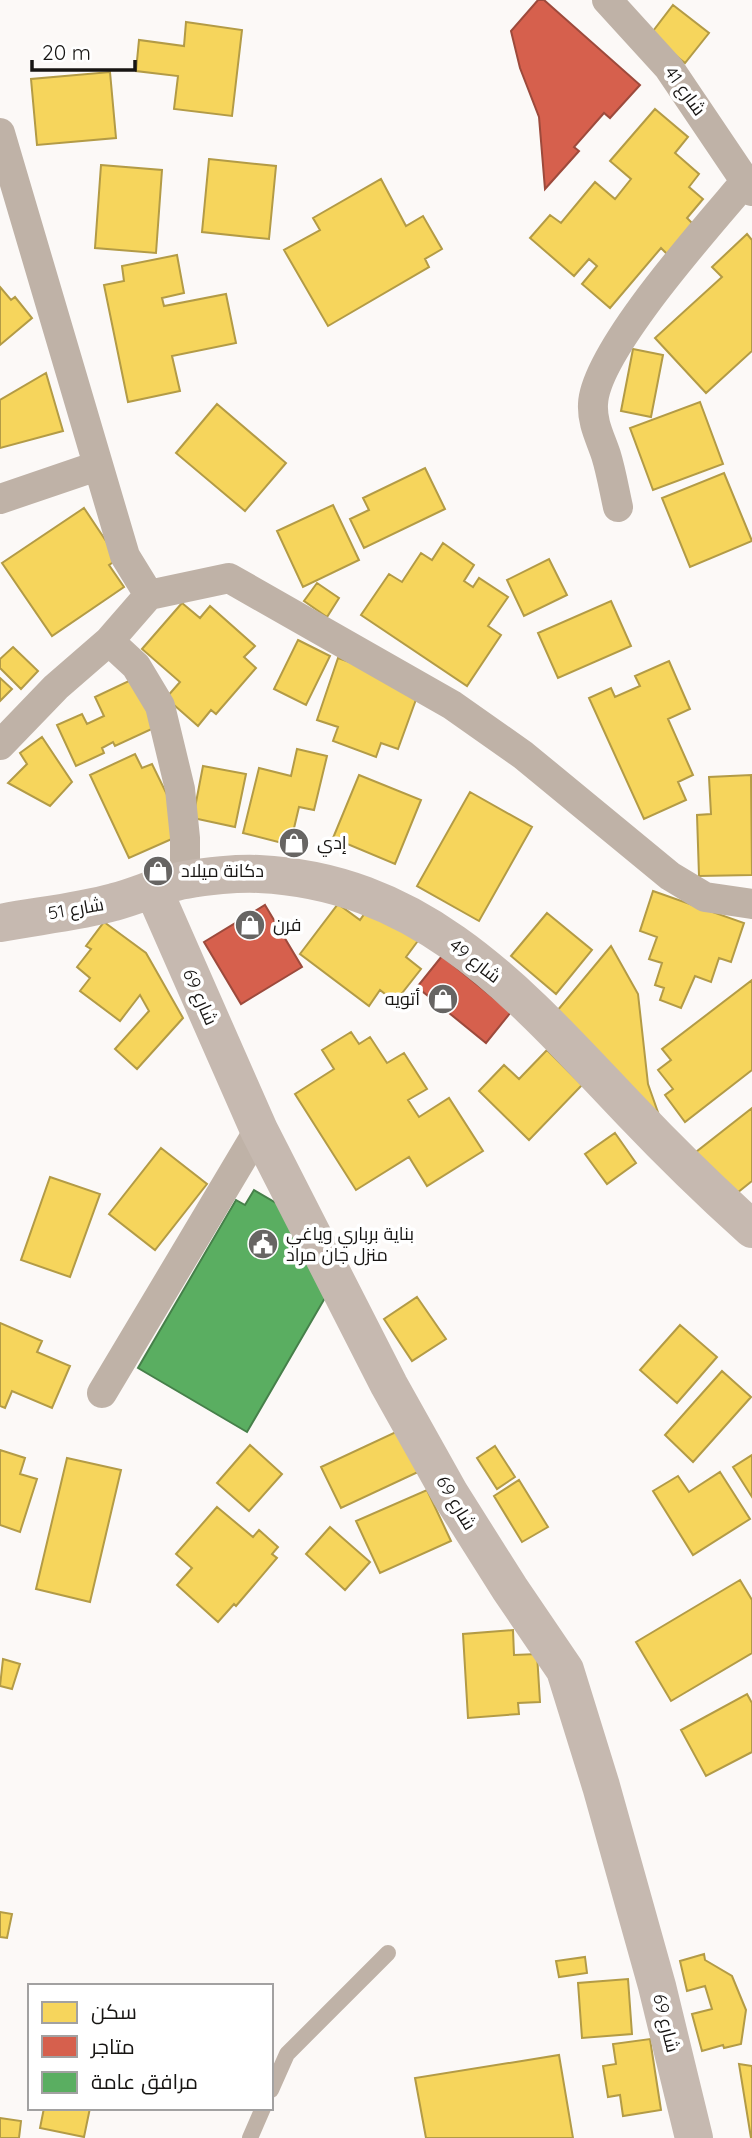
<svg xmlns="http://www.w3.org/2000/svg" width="752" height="2138" font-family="Quicksand,Cairo,sans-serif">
  <rect width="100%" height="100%" fill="#fcf9f7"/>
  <path fill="#f6d55c" stroke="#b39b46" stroke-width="2" d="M673,5L709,33L685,63L650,35Z
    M186,22L242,30L232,116L174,109L178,76L136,71L139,40L184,46Z
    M110,72L116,138L37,145L31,79Z
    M655,109L688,137L675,153L699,174L689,187L703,199L687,218L695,226L669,256L661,248L610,308L582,284L597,266L589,259L574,276L530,238L550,215L561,223L595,182L615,199L631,179L610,161Z
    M209,159L276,166L269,239L202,232Z
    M101,165L162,170L156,253L95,248Z
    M381,179L406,226L423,216L442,249L425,259L429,267L328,326L284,250L320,230L313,218Z
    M747,234L752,240V351L706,393L655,338L722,277L712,267Z
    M177,255L184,293L162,298L164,306L226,294L236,343L172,356L180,391L128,402L104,285L124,281L122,266Z
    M0,287L11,300L15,297L32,318L0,345Z
    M633,349L663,355L651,417L621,411Z
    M46,373L63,431L0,448V400Z
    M700,402L723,464L653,490L630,428Z
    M217,404L286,463L245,511L176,453Z
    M425,468L445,509L364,548L350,519L369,510L363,498Z
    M724,473L752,541L690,567L662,498Z
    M333,505L359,560L303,587L277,531Z
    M84,508L118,559L109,565L124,587L52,636L2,563Z
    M443,543L474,565L464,581L473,587L479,578L508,597L488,626L501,635L467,686L361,615L389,574L402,582L421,553L432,560Z
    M549,559L567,595L524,616L507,580Z
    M317,583L339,598L327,617L304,601Z
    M611,601L631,646L558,678L538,633Z
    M182,603L200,618L210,606L255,646L244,657L256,668L216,714L211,710L198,726L166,698L180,682L142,649Z
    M298,640L330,656L306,705L274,689Z
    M13,647L38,671L21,689L0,668V659Z
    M338,658L384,674L418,694L398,749L381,743L376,757L333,741L338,727L317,720Z
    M669,661L690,709L668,719L693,775L678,782L686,800L644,819L589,698L611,688L615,697L640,686L635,676Z
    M0,678L12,689L0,701Z
    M133,679L156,727L115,746L113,742L102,748L104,753L76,766L57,725L82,714L87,724L104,716L95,697Z
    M42,737L72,782L50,806L8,783L27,764L20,753Z
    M297,749L327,756L314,810L299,807L290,845L243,833L259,768L291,776Z
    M135,754L142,768L152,764L177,815L174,838L129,858L90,775Z
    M203,766L246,774L235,827L193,818Z
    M359,775L421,800L395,864L333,838Z
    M751,775L752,875L699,876L697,815L711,814L709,777Z
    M470,792L532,827L479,921L417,886Z
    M653,891L744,923L731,962L719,958L711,982L695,976L681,1008L660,1000L664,988L655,985L662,963L649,959L657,937L640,931Z
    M372,903L420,938L406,957L421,969L395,1002L380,990L369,1006L300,954L338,904L360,920Z
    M547,913L592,950L556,994L511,956Z
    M104,922L146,953L183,1018L137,1069L115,1049L149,1011L140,995L120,1021L80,991L90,978L77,967L91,949L86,946Z
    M611,946L638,994L648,1084L660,1118L557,1011Z
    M752,980V1070L685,1122L665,1095L673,1089L658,1070L671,1060L662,1049Z
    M351,1032L359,1044L370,1037L387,1063L404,1053L427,1089L408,1100L419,1117L449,1098L483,1151L427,1186L409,1157L356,1190L295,1094L334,1069L322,1050Z
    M547,1050L582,1085L529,1140L479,1091L504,1065L519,1079Z
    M752,1108V1181L732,1197L696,1152Z
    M615,1133L636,1163L607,1184L585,1154Z
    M161,1148L207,1184L155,1250L109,1214Z
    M50,1177L100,1194L70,1277L21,1260Z
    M417,1297L446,1339L412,1361L384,1319Z
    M0,1323L42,1341L37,1352L70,1366L52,1408L12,1391L5,1408L0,1406Z
    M680,1325L717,1357L677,1403L640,1370Z
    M722,1371L751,1397L693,1462L665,1435Z
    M398,1431L418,1472L341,1508L321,1467Z
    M250,1445L282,1474L249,1511L217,1483Z
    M495,1446L515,1477L497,1489L477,1458Z
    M0,1450L25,1458L20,1474L37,1479L20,1532L0,1525Z
    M752,1455V1497L733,1467Z
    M67,1458L121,1470L90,1602L36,1589Z
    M720,1472L750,1519L693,1555L653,1491L678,1476L689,1492Z
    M519,1480L548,1527L522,1542L494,1496Z
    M427,1490L451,1541L380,1573L356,1521Z
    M217,1507L253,1537L259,1530L278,1547L272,1554L277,1558L236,1606L234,1604L218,1622L177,1585L192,1568L176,1554Z
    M330,1527L370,1562L345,1590L306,1554Z
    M740,1580L752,1600V1653L671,1701L636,1642Z
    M513,1630L514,1655L537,1654L540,1702L518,1703L519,1714L468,1718L463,1634Z
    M3,1659L20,1664L12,1689L0,1686Z
    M747,1694L752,1703V1752L706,1776L681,1730Z
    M0,1912L12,1914L7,1938L0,1937Z
    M704,1954L705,1960L732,1976L746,2010L741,2044L724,2048L723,2045L702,2051L692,2014L712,2009L705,1986L687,1991L680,1961Z
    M585,1957L587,1973L559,1977L556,1961Z
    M628,1979L632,2034L582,2038L578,1983Z
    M650,2039L661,2110L623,2116L620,2095L608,2097L603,2066L616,2064L613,2044Z
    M559,2055L573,2138H426L415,2078Z
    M739,2064L752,2066V2138H751Z
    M44,2108H90L84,2137L40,2128Z
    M0,2118L21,2121L19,2138H0Z"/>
  <path fill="#d6604d" stroke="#9d4a3c" stroke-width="2" d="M538,0H544L640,85L610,118L604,113L574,147L579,151L545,189L539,117L520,68L511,31Z
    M265,905L302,967L241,1004L204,942Z
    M442,956L511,1012L486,1043L417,987Z"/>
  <path fill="#5aae61" stroke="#46804a" stroke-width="2" d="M254,1190L300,1217L329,1291L247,1432L138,1368L236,1200L245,1205Z"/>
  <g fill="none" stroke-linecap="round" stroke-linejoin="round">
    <path stroke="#bfb2a7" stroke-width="16" d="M271,2090L287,2054L388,1953
      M250,2138L263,2108"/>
    <path stroke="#bfb2a7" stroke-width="30" d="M607,0L669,68L752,191
      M0,133L125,556L149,595L109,641L56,687L0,745
      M0,499L97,466
      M618,507C614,489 611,471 606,455C600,437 592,423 593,404C595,351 708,226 745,182
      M149,595L229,578L452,705L523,755L670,876L705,897L752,904
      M109,641L136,666L160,706L180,789L185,838V880
      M102,1393L259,1130"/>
    <path stroke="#c6b9b0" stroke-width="38" d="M153,889L259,1130L389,1385L450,1494L510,1589L565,1670L601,1786L657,1986L694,2138
      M0,923C37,916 78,912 114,902C138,896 161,884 185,880C206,876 237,873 259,874C427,882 523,998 631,1111C670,1152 710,1191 752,1229"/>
  </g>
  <defs>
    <g id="shop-disc" transform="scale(1.575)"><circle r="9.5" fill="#676563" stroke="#fff"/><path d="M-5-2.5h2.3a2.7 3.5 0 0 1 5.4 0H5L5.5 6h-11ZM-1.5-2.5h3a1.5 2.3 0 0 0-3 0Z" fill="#fff"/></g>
    <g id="civic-disc" transform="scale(1.575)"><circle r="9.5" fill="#676563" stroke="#fff"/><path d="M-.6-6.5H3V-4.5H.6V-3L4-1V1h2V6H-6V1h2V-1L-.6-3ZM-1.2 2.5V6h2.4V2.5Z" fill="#fff"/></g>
  </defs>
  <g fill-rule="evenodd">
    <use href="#shop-disc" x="294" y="843"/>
    <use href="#shop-disc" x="158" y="871"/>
    <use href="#shop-disc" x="250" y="925"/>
    <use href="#shop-disc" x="443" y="999"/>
    <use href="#civic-disc" x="263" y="1244"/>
  </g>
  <g text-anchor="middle" stroke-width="7" stroke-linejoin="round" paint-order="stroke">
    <g font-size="18" fill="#171513" stroke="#fff">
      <text transform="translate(685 91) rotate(54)" y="6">شارع 41</text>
      <text transform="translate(76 909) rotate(-10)" y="6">شارع 51</text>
      <text transform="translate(475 961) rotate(38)" y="6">شارع 49</text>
      <text transform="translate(200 997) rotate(66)" y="6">شارع 69</text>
      <text transform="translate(456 1503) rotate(59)" y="6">شارع 69</text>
      <text transform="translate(666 2023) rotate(76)" y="6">شارع 69</text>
    </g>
    <g font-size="18" fill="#171513" stroke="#fff" text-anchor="start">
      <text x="317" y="849">إدي</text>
      <text x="181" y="877">دكانة ميلاد</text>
      <text x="273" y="931">فرن</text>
      <text x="420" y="1005" text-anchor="end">أتويه</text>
      <text x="286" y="1240">بناية برباري وياغي<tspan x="286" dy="21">منزل جان مراد</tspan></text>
    </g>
  </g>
  <rect x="28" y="1984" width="245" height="126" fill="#ffffff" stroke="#a2a1a1" stroke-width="2"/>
  <rect x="42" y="2002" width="35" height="21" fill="#f6d55c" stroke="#a2a1a1" stroke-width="2"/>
  <text x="91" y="2019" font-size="21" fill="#171513">سكن</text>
  <rect x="42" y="2036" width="35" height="21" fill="#d6604d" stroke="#a2a1a1" stroke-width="2"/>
  <text x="91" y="2054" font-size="21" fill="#171513">متاجر</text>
  <rect x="42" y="2072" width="35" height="21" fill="#5aae61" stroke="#a2a1a1" stroke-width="2"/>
  <text x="91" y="2089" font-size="21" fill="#171513">مرافق عامة</text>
  <path d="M32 60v10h103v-10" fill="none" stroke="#171513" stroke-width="3.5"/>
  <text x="42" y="60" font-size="21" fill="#171513" stroke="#ffffff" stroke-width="5" paint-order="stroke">20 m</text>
</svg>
